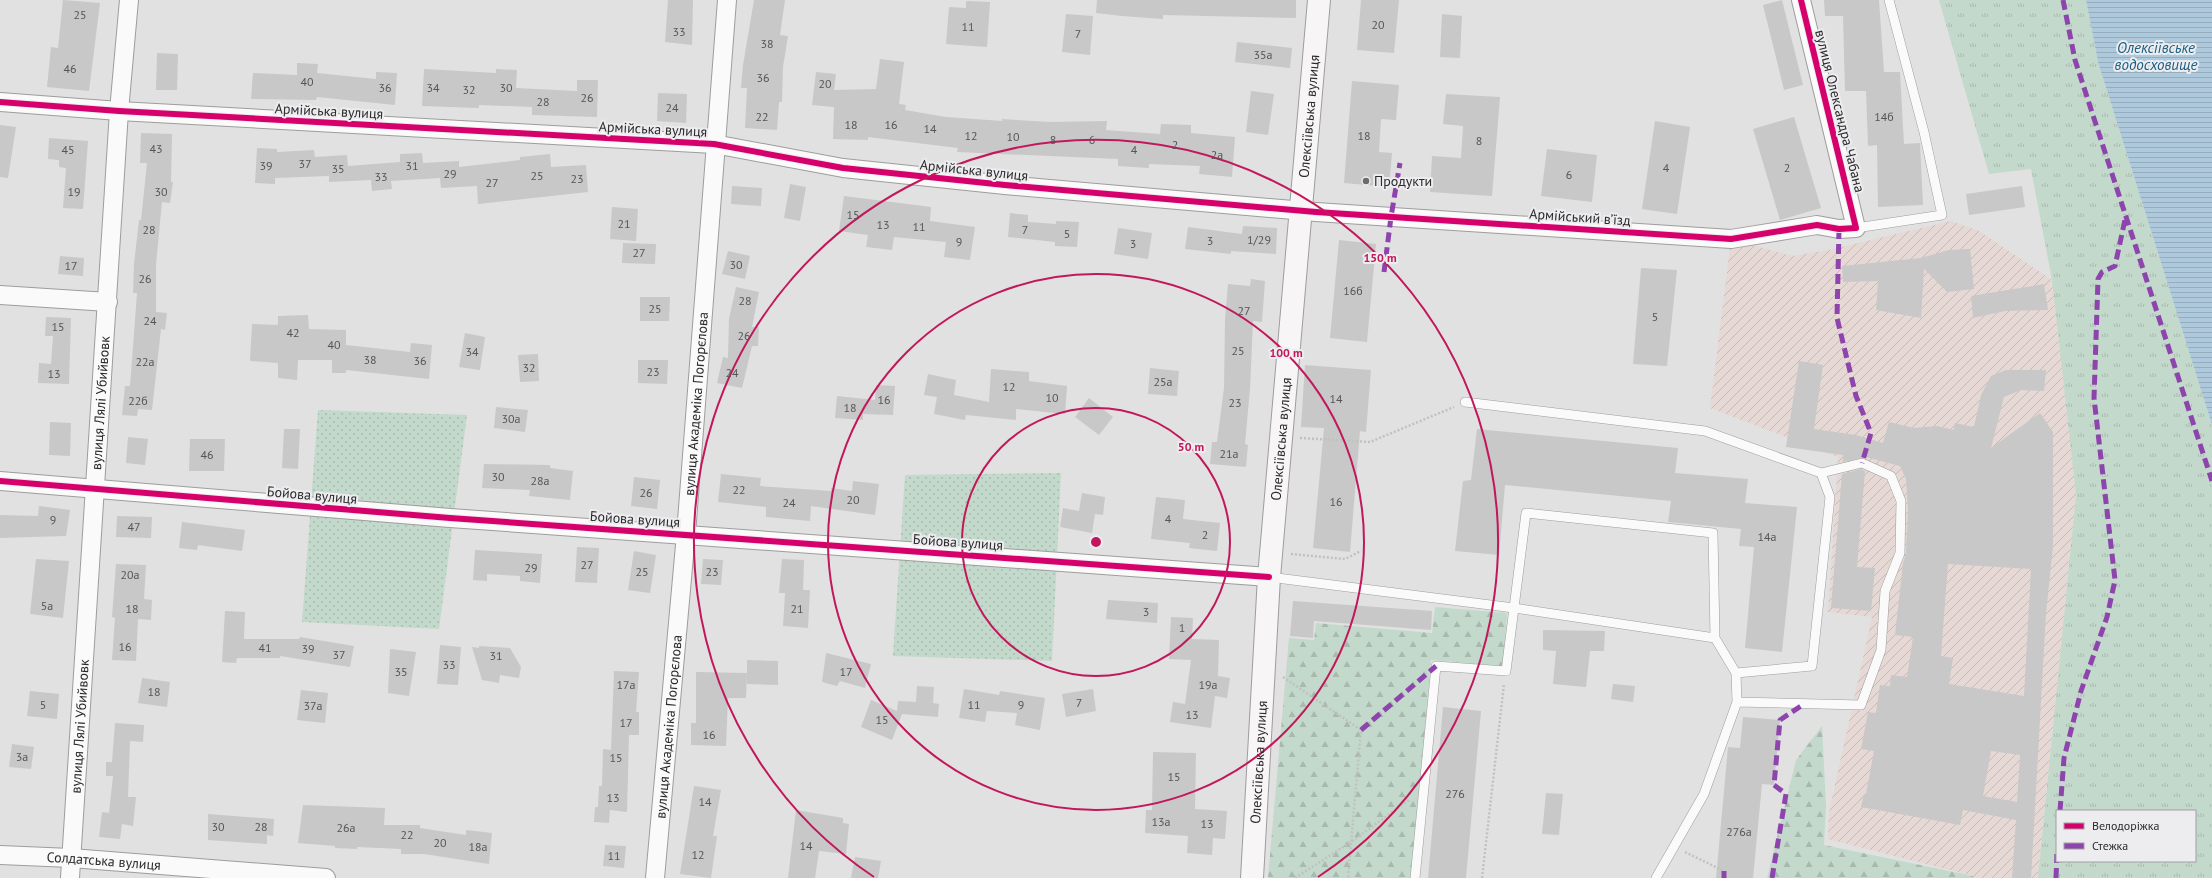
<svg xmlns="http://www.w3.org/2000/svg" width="2212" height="878" font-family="'PT Sans',sans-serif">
  <defs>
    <pattern id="industrial-furrows" width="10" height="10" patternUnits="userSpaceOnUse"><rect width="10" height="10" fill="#e6d8d4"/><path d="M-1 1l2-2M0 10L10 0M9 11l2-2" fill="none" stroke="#c5bab6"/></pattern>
    <pattern id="grass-tufts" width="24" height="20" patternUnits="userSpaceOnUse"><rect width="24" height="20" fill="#c3d9cb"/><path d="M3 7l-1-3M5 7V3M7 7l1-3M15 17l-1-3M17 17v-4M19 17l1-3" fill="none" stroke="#a8baae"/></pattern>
    <pattern id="forest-firs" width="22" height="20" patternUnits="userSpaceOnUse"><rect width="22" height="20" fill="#c3d9cb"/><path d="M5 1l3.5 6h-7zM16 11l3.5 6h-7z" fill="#a8baae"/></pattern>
    <pattern id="park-dots" width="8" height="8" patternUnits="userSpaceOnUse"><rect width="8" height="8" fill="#c3d9cb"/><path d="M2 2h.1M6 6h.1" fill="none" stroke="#a8baae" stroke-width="1.8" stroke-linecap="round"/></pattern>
    <pattern id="water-rules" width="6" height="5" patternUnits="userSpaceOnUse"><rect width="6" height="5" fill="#adc9db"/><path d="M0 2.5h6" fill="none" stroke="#95adbc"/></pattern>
  </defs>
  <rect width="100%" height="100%" fill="#e1e1e1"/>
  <path fill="url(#industrial-furrows)" d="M1951,221L1979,231L2052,280L2076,495L2038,878H1974L1973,876L1828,839L1829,812L1872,617L1828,612L1838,457L1710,408L1731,239L1792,256L1829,250Z"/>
  <path fill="url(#grass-tufts)" fill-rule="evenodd" d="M1939,0H2086L2098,62L2212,425V878H2038L2076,495L2052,280L2031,169L1989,174ZM2057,811H2195V861H2057Z"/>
  <path fill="url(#forest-firs)" d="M1435,607L1507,613L1503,666L1431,660L1412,878H1268L1289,638L1314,640L1316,623L1432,633Z
    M1822,726L1826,805L1824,845L1973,876L1974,878H1767L1796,760Z"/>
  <path fill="url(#park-dots)" d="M318,410L467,415L439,629L302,622Z
    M1061,473L1052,661L893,656L905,475Z"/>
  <path fill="url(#water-rules)" d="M2086,0H2212V425L2098,62Z"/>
  <path fill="#c8c8c9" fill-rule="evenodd" d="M63,0L100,3L89,91L47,87L51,47L58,48Z
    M668,0H693L692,45L665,42Z
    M754,0H785L780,35L788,36L783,67L782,102H779L777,130L745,128L747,88H741L743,65Z
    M1097,0H1296V18L1163,15V19L1122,16L1096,13Z
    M1361,0H1399L1394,53L1357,50Z
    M1782,0L1803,85L1784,90L1763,5Z
    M1824,0H1879L1884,72H1900L1904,144L1920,143L1923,205L1878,207L1877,145L1868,146L1866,91H1845L1843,16H1825Z
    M966,1L990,2L987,47L946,44L949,7L966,8Z
    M1066,14L1093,16L1090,55L1062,52Z
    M1442,14L1462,16L1460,58L1440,57Z
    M1237,42L1292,48L1290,68L1235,62Z
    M157,53L178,54L177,90H156Z
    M880,59L904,62L899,104L906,105L905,110L946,117L1002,121V119L1050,122L1107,121L1106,130L1160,134L1161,124L1191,125V133L1235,137L1232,177L1199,174L1200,166L1149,164V168L1118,166V159L957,152L958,148L868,137V140L833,139L834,107L812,105L816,72L836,74L834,90L876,89Z
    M297,63L318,64L317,73L376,79V72L397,73L395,105L317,97L316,100L251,99L253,73L297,75Z
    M424,69L496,73V69L517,70L516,88L577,91V80H598L597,117L532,115V107L479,105V108L422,106Z
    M1352,81L1399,85L1396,120L1381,119L1379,152L1392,153L1389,187L1344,183Z
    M1251,91L1274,94L1268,135L1246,132Z
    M658,93L687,94L686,123L657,121Z
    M1446,94L1500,97L1492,196L1430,192L1432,156L1461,158L1463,126L1443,124Z
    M1794,117L1821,208L1780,220L1753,129Z
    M1655,121L1690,127L1677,214L1642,209Z
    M0,125L16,127L8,178L0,177Z
    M141,133L172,134L171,182H173L170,203L162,202L156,265V312L167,313L165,330L161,329L152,410L138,409L137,416L122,415L125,386H130L137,293H133L134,264L139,220H141L147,163H140Z
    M49,138L88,141L83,209L63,208L66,168L59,167V160L48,159Z
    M257,148L277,149V152L314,150L315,157L347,155L348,166L400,162V154L422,153L423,163L459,161V167L520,160V157L550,154L551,167L586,165L588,192L478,204L477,186L441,188L440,178L391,181L392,189L372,191L371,180L329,182V176L275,178V184L255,183Z
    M1547,149L1597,155L1592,202L1541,196Z
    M790,184L806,187L800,221L784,218Z
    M732,186L762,188L761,206L731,204Z
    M2022,186L2025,207L1969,215L1966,194Z
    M844,196L931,207L930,221L975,227L970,260L944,257L946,242L894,237L892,250L866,247L868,235L839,231Z
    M612,207L638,209L636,241L610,239Z
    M1010,213L1028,215V222L1056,224V221L1079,222L1077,247L1055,246V242L1008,237Z
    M1243,226L1277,228L1276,254L1231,251V254L1185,249L1188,227L1242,234Z
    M1118,228L1152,233L1148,259L1114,254Z
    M1339,240L1376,244L1367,342L1330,338Z
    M623,243L656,244L655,264L622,263Z
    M1970,249L1974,289L1947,292L1924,269L1921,318L1876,310L1878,281L1843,282L1842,266L1921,258L1949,250Z
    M728,251L750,256L745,279L722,274Z
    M60,256L84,258L83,276L58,274Z
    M1641,268L1677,270L1667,366L1633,364Z
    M1251,279L1265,281L1262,322L1253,321L1250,389L1245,444L1248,445L1246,467L1210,464L1212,442H1217L1224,388L1225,319L1228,284L1250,286Z
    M2044,284L2048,310L2005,311L1973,318L1971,296Z
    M736,287L759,292L752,327H759L758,346H752L742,388L717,383L723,357L728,358L729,319Z
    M640,297H670L669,321H640Z
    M308,315L309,329L346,330V345L410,352L411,343L432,345L429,379L346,370V373H332V360H298L297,380L278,378V363L250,361L252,324L278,325V316Z
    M46,317L71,318L69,384L38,383L39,363L51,364L53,336H45Z
    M465,333L485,337L480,370L459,367Z
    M538,354L539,381L520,382L518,355Z
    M638,360H668L667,384L638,383Z
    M1799,361L1823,365L1814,429L1856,435L1883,443L1889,422L1914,428L1937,426L1954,430L1955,423L1974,427L1981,395L1991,376L2006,370H2046L2044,391L2021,390L2004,397L1991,448L2040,413L2053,432V547L2046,613L2031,878H2012L2016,820L1963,810L1960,825L1861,807L1864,794H1866L1874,751L1861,749L1868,712L1876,713L1880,685L1890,686L1891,675L1907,677L1913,637L1895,635L1903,563L1906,553L1908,510L1906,479L1900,466L1866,457L1843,462V455L1786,447ZM1948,564L2031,569L2024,696L1949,684L1953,658L1941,656ZM1991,751L2020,755L2017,802L1983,796Z
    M1305,365L1371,370L1366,432L1360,431L1350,552L1313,548L1324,428L1301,427Z
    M1150,368L1179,371L1177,396L1148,394Z
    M991,369L1029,372V381L1067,386L1065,414L1016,409V420L966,415L965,420L934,414L937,397L924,395L928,374L956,380L954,395L989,402Z
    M876,385L895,386L893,415L863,414V420L835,418L837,396L875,400Z
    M1089,398L1113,417L1099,435L1075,417Z
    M496,407L528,410L525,432L494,428Z
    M50,422L71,423L70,456L49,455Z
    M284,429H300L298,469L282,468Z
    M1477,429L1678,448L1675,473L1748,479L1745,503L1797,507L1782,652L1745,648L1754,547L1739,546L1741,529L1668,522L1671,501L1505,485L1499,555L1455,551L1463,481L1471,480Z
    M128,437L148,439L145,465L126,463Z
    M190,439H225L224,471H189Z
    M484,464L550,465V468L573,471L570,500L529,496L530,490L482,488Z
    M1861,469L1865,471L1857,567L1875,568L1871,611L1831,608L1842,474Z
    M721,474L761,478L760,486L831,491V488L852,491L853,481L879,484L875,515L811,506L810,521L766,517V507L718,502Z
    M634,477L660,480L657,509L631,506Z
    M1082,493L1105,497L1103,515L1095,514L1092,533L1060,527L1063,508L1079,511Z
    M1156,497L1185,500L1183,519L1220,523L1217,551L1189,548L1190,543L1151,539Z
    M39,506L70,510L66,536L0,538V515L38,516Z
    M117,516L152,517L151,538L116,537Z
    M182,522L245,530L242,551L198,545L197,550L179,548Z
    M577,547L599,548L597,583L575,582Z
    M475,550L542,554L540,583L520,581V576L487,574V581L473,580Z
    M634,551L656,555L650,593L628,590Z
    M36,559L69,561L63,618L30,614Z
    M703,559L723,560L721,585L701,584Z
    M782,559L804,560L803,590H810L808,628L783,626L785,593H779Z
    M116,564L146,565L144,599L152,600L151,620L138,619L136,661L112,660L115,618L112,617Z
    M1108,600L1158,603L1157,623L1106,619Z
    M1293,601L1432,611L1431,630L1314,621L1313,638L1290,636Z
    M225,611L245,612L244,639H299L300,637L354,646L350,667L280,656V658H237L236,663L222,662Z
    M1171,617L1193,618L1192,639L1219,640L1218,676L1230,678L1227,698L1215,696L1211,728L1170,722L1173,702L1185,704L1191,660L1169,659Z
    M1543,630L1605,631L1604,651H1590L1586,687L1553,684L1556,651L1543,650Z
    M440,645L461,647L458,685L437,684Z
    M479,646L510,648L521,667L519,678L500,675L499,683L482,680L472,647L479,648Z
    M390,649L416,652L409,696L388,693Z
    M826,653L871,664L865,688L840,681L837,686L822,682Z
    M747,660L778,661V685L747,684Z
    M614,671L639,672L636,712H639V735H629L627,812L610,810L609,823L594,822L595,807H598L599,786H602L603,749L611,750Z
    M696,672L747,673L746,698H728L726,746L691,745V723H696Z
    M142,678L170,682L167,707L138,703Z
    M1613,684L1635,686L1633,702L1611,699Z
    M917,686L934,687L933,703L939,704L938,717L902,714L892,740L861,727L871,700L897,711L898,701L916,702Z
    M964,689L999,695L1000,691L1045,698L1040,730L1015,725L1017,713L987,711L985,722L959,718Z
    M1093,689L1096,711L1066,717L1062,694Z
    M301,690L328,693L325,723L297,720Z
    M30,691L59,694L57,719L27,716Z
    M1443,707L1481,711L1466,878H1428Z
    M1743,717L1780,720L1774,785L1762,784L1753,878H1716L1728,747L1740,748Z
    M115,723L144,725L143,742L130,741L128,797H136L133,826L122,824L120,839L99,837L102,812L109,813L113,776H106V762H112Z
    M12,744L34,747L31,769L9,767Z
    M1153,752L1196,753L1195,809L1227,811L1225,839L1213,838L1212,855L1187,853L1188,836L1145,833L1146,810H1152Z
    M694,786L721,790L713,836H717L711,878L680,874Z
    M1546,793L1563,794L1559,835L1542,834Z
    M303,805L385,808L384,825H420V828L466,835V830L492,833L489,864L424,854H401V849L357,847V849L335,848V846L298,843Z
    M796,810L843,818V823L849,824L846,854L819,851L815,878H788Z
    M208,814L274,819L273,836L267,835V844L208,840Z
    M605,845L626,846L624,868L603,866Z
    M855,857L881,861L878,878H851Z"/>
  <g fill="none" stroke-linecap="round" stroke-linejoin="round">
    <g stroke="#9d9d9d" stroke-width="10">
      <path id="lane" d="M1856,228L1942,215L1924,132L1889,0
        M1465,402L1705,431L1821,473
        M1269,577L1514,608L1715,638
        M1736,673L1812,666L1830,497L1821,473L1862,463L1891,476L1901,501L1900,553L1885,591L1881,650L1861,705L1737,702
        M1415,878L1436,666L1506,671L1526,513L1713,533L1715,638L1736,673L1737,702L1704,794L1656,878"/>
    </g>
    <g stroke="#9d9d9d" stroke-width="20">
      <g id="street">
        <path d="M0,102L119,111L714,144L843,168L1005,185L1316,212L1731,239L1817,225L1839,229L1856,228L1801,0"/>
        <path d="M0,295L108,302"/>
        <path d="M0,481L450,518L1269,577"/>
        <path id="s1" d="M0,855L71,858L326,878"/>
        <path id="s2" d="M70,878L119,111L129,0"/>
        <path id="s3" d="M655,878L686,534L727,0"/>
      </g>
    </g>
    <g stroke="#9d9d9d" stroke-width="24">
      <g id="secondary">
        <path id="s4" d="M1252,878L1269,577L1319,0"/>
      </g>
    </g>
    <path stroke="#c1c1c2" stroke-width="2.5" stroke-dasharray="2 2" stroke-linecap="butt" d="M1300,438L1370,442L1454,407
      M1291,554L1345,559L1361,551
      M1283,677L1361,730L1348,878
      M1685,852L1724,871
      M1295,878L1351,842L1410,799
      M1482,878L1504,684"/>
    <use href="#lane" stroke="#fafafa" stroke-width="9"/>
    <use href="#street" stroke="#fafafa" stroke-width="18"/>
    <use href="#secondary" stroke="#f7f5f5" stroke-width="22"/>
    <path stroke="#8e44ad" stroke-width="5" stroke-dasharray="10 5" stroke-linecap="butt" d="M2063,0L2075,60L2212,481
      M1839,229L1837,318L1856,396L1871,433L1862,463
      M1384,272L1391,217L1400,163
      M1361,730L1436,666
      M2060,811L2064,758L2081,691L2107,617L2115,580L2094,398L2098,279L2102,272L2115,266L2126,215
      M1724,871V878
      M1772,878L1786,794L1774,785L1780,720L1804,704
      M2056,878L2057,854"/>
    <g stroke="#ededf0" stroke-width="8">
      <path id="cycleway" d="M0,102L119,111L714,144L843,168L1005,185L1316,212L1731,239L1817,225L1839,229L1856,228L1801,0
        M0,481L450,518L1269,577"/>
    </g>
    <use href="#cycleway" stroke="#d6006c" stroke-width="6"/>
  </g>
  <g fill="none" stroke="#c2185b" stroke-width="2">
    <circle cx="1096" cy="542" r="134"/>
    <circle cx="1096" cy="542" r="268"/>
    <path d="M874 877A402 402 0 1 1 1318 877"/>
  </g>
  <circle fill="#6b6b6b" stroke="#ededf0" stroke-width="1.5" cx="1366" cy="181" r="4"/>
  <g text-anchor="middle" stroke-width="4" stroke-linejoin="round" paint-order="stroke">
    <g font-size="12" fill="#555556">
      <text x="80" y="19">25</text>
      <text x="1378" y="29">20</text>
      <text x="968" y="31">11</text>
      <text x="679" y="36">33</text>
      <text x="1078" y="38">7</text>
      <text x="767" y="48">38</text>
      <text x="1263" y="59">35а</text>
      <text x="70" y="73">46</text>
      <text x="763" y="82">36</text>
      <text x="307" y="86">40</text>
      <text x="825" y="88">20</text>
      <text x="385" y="92">36</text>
      <text x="433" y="92">34</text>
      <text x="506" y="92">30</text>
      <text x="469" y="94">32</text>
      <text x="587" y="102">26</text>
      <text x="543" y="106">28</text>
      <text x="672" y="112">24</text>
      <text x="762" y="121">22</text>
      <text x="1884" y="121">14б</text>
      <text x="851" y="129">18</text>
      <text x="891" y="129">16</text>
      <text x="930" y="133">14</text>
      <text x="971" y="140">12</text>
      <text x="1364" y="140">18</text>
      <text x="1013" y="141">10</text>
      <text x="1053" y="144">8</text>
      <text x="1092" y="144">6</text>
      <text x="1479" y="145">8</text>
      <text x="1175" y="149">2</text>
      <text x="156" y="153">43</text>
      <text x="68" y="154">45</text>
      <text x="1134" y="154">4</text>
      <text x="1217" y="159">2а</text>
      <text x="305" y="168">37</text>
      <text x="266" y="170">39</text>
      <text x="412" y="170">31</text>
      <text x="1666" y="172">4</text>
      <text x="1787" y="172">2</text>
      <text x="338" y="173">35</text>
      <text x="450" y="178">29</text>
      <text x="1569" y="179">6</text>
      <text x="537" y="180">25</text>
      <text x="381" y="181">33</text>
      <text x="577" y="183">23</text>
      <text x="492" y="187">27</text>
      <text x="74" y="196">19</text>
      <text x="161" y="196">30</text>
      <text x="853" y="219">15</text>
      <text x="624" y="228">21</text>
      <text x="883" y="229">13</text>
      <text x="919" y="231">11</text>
      <text x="149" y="234">28</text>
      <text x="1025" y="234">7</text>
      <text x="1067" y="238">5</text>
      <text x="1259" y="244">1/29</text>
      <text x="1210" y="245">3</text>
      <text x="959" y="246">9</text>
      <text x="1133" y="248">3</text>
      <text x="639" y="257">27</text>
      <text x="736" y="269">30</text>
      <text x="71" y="270">17</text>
      <text x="145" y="283">26</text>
      <text x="1353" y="295">16б</text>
      <text x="745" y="305">28</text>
      <text x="655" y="313">25</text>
      <text x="1244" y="315">27</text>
      <text x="1655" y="321">5</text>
      <text x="150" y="325">24</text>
      <text x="58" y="331">15</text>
      <text x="293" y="337">42</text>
      <text x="744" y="340">26</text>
      <text x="334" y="349">40</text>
      <text x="1238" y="355">25</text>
      <text x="472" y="356">34</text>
      <text x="370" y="364">38</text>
      <text x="420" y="365">36</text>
      <text x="145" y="366">22а</text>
      <text x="529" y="372">32</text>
      <text x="653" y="376">23</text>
      <text x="732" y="377">24</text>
      <text x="54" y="378">13</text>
      <text x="1163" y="386">25а</text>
      <text x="1009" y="391">12</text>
      <text x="1052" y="402">10</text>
      <text x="1336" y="403">14</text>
      <text x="884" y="404">16</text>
      <text x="138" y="405">22б</text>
      <text x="1235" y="407">23</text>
      <text x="850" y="412">18</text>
      <text x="511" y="423">30а</text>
      <text x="1229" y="458">21а</text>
      <text x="207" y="459">46</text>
      <text x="498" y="481">30</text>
      <text x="540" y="485">28а</text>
      <text x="739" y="494">22</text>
      <text x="646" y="497">26</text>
      <text x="853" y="504">20</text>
      <text x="1336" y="506">16</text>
      <text x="789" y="507">24</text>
      <text x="1168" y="523">4</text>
      <text x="53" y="524">9</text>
      <text x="134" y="531">47</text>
      <text x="1205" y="539">2</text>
      <text x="1767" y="541">14а</text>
      <text x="587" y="569">27</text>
      <text x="531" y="572">29</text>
      <text x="642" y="576">25</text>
      <text x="712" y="576">23</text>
      <text x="130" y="579">20а</text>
      <text x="47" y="610">5а</text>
      <text x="132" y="613">18</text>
      <text x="797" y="613">21</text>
      <text x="1146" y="616">3</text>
      <text x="1182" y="632">1</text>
      <text x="125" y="651">16</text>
      <text x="265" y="652">41</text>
      <text x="308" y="653">39</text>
      <text x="339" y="659">37</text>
      <text x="496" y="660">31</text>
      <text x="449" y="669">33</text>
      <text x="401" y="676">35</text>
      <text x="846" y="676">17</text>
      <text x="626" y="689">17а</text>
      <text x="1208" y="689">19а</text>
      <text x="154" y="696">18</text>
      <text x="1079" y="707">7</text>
      <text x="43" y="709">5</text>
      <text x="974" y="709">11</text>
      <text x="1021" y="709">9</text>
      <text x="313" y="710">37а</text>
      <text x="1192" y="719">13</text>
      <text x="882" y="724">15</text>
      <text x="626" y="727">17</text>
      <text x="709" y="739">16</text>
      <text x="22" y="761">3а</text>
      <text x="616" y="762">15</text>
      <text x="1174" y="781">15</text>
      <text x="1455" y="798">276</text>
      <text x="613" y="802">13</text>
      <text x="705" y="806">14</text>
      <text x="1161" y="826">13а</text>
      <text x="1207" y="828">13</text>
      <text x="218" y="831">30</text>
      <text x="261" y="831">28</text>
      <text x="346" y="832">26а</text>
      <text x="1739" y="836">276а</text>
      <text x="407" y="839">22</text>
      <text x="440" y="847">20</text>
      <text x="806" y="850">14</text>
      <text x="478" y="851">18а</text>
      <text x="698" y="859">12</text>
      <text x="614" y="860">11</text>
    </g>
    <g font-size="14" fill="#2b2b2c" stroke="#ededf0">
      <text transform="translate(329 111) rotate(3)" y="5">Армійська вулиця</text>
      <text transform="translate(1840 111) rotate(76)" y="5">вулиця Олександра Чабана</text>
      <text dy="5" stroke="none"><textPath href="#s4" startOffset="764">Олексіївська вулиця</textPath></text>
      <text transform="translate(653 129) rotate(3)" y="5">Армійська вулиця</text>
      <text transform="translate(974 170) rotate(6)" y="5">Армійська вулиця</text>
      <text transform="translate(1580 217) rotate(4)" y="5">Армійський в’їзд</text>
      <text dy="5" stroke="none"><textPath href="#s2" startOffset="476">вулиця Лялі Убийвовк</textPath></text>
      <text dy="5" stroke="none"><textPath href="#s3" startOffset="476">вулиця Академіка Погорєлова</textPath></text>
      <text dy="5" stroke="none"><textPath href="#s4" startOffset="440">Олексіївська вулиця</textPath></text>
      <text transform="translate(312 495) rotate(5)" y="5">Бойова вулиця</text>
      <text transform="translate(635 519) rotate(4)" y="5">Бойова вулиця</text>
      <text transform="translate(958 542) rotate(4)" y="5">Бойова вулиця</text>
      <text dy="5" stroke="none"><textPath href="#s2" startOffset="152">вулиця Лялі Убийвовк</textPath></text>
      <text dy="5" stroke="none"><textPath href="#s3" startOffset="152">вулиця Академіка Погорєлова</textPath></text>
      <text dy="5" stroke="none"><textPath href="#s4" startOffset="116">Олексіївська вулиця</textPath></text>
      <text dy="5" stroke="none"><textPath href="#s1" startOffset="104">Солдатська вулиця</textPath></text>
    </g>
    <g font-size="14" fill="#2b2b2c" stroke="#ededf0" text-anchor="start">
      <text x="1374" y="186">Продукти</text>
    </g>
    <g font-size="15" font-style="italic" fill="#195d81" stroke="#ededf0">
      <text x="2156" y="53">Олексіївське<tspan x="2156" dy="17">водосховище</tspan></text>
    </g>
  </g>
  <circle cx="1096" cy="542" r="6" fill="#c2185b" stroke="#ededf0" stroke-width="2"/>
  <g font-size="12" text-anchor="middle" font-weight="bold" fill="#c2185b" stroke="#ededf0" stroke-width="4" stroke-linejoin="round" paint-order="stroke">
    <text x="1380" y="262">150 m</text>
    <text x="1286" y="357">100 m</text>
    <text x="1191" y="451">50 m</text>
  </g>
  <rect x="2056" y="810" width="140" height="52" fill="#ededf0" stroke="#9f9fa2"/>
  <rect x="2064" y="823" width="20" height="6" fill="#d6006c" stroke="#9f9fa2"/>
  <text x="2092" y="830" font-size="12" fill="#2b2b2c">Велодоріжка</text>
  <rect x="2064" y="843" width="20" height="6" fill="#8e44ad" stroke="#9f9fa2"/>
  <text x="2092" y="850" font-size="12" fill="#2b2b2c">Стежка</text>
</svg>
